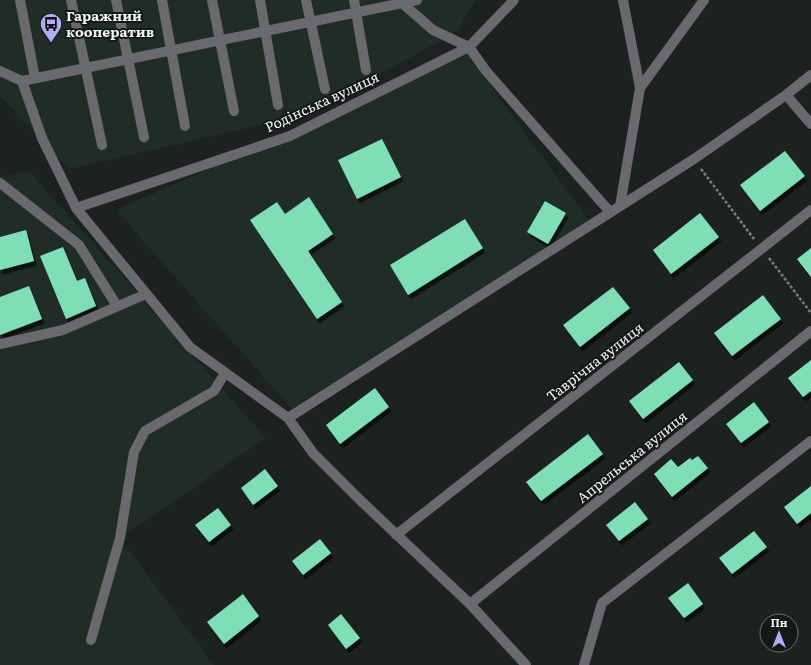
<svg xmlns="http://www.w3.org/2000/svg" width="811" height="665" font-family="Literata,serif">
  <defs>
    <filter id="shadow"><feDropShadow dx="2.5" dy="4.5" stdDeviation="0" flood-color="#0009"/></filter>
  </defs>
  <rect width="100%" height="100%" fill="#1b221f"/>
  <path fill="#1f2d26" d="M0,0H475L457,32L305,115L69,169L0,96Z
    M468,55L590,222L292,409L116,210Z
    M29,171L266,438L120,538L214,665H0V176Z"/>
  <path fill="#7fdeb5" filter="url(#shadow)" d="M382,139L401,177L357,199L338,160Z
    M785,151L805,176L760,211L740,185Z
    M309,197L333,234L308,251L342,302L317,319L250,220L277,202L285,214Z
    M545,201L566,213L548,244L527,232Z
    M700,213L719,237L671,274L653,250Z
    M465,219L483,248L408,295L390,265Z
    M26,230L34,261L0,270V237Z
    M63,247L77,281L85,278L96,306L66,319L40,256Z
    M811,248V277L797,259Z
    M29,286L42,319L0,335V297Z
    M613,287L630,308L580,347L563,325Z
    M763,295L781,319L732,356L714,333Z
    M811,360V391L803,397L788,378Z
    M679,362L693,380L643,419L629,401Z
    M375,388L389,407L340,444L326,425Z
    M754,402L769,422L741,443L726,424Z
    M588,434L603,454L541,501L526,482Z
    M698,456L708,468L672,497L654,474L671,459L678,467L690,458L692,460Z
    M265,469L278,486L253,505L241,488Z
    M811,486V513L797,524L784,507Z
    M635,502L648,519L619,541L606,525Z
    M218,508L231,525L209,542L195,525Z
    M754,531L767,547L732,574L719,558Z
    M320,539L331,553L303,575L292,561Z
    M688,583L703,604L684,618L668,598Z
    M243,594L259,616L224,644L207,622Z
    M341,614L360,638L346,649L328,625Z"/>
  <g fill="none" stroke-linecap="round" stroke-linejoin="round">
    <path stroke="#7a807d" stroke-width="2.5" stroke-dasharray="3 2" stroke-linecap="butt" d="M701,169L754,239
      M769,258L811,313"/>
    <path stroke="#6a6a6e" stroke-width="10" d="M20,0L35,78
      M71,0L102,145
      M116,0L144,137
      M162,0L185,126
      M212,0L234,111
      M260,0L278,105
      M306,0L325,89
      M354,0L366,70
      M401,0L402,3L433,30L469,47L486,71L610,212
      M0,71L22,81L42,138
      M22,81L417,0
      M0,183L79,245L117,306
      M0,344L63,330L146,294
      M91,640L120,538L134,452L145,431L214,391L225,373"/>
    <path stroke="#6a6a6e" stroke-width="10" d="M623,0L640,88
      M786,95L811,124
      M42,138L76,208L190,347L288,418L313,453L359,499L470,604L526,665
      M620,206L640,88L704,0
      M76,208L290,136L469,47L514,0
      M288,418L694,159L786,95L811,75
      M396,535L811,210
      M470,604L811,331
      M584,665L602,603L811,441"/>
  </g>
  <defs>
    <g id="bus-pin" transform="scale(1.15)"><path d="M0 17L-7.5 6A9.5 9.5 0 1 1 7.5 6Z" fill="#b5acf8" stroke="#121916"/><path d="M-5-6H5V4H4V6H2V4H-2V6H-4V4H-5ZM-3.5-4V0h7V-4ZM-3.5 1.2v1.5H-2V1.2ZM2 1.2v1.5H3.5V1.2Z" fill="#111"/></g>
  </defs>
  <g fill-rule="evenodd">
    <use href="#bus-pin" x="51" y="24"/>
  </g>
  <g text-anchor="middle" stroke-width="4" stroke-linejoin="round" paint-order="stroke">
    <g font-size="14" font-weight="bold" fill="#f1f6f3" stroke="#121916" text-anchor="start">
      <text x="66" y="21">Гаражний<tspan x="66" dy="16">кооператив</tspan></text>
    </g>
    <g font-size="14" fill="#f1f6f3" stroke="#121916">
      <text transform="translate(322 102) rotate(-25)" y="5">Родінська вулиця</text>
      <text transform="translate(595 362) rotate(-38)" y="5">Таврічна вулиця</text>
      <text transform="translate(632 457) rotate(-39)" y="5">Апрельська вулиця</text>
    </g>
  </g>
  <g transform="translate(779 633)"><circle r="19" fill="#121916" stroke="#6b716e"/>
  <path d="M0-3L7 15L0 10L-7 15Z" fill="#b5acf8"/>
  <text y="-6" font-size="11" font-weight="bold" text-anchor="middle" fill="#f1f6f3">Пн</text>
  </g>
</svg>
